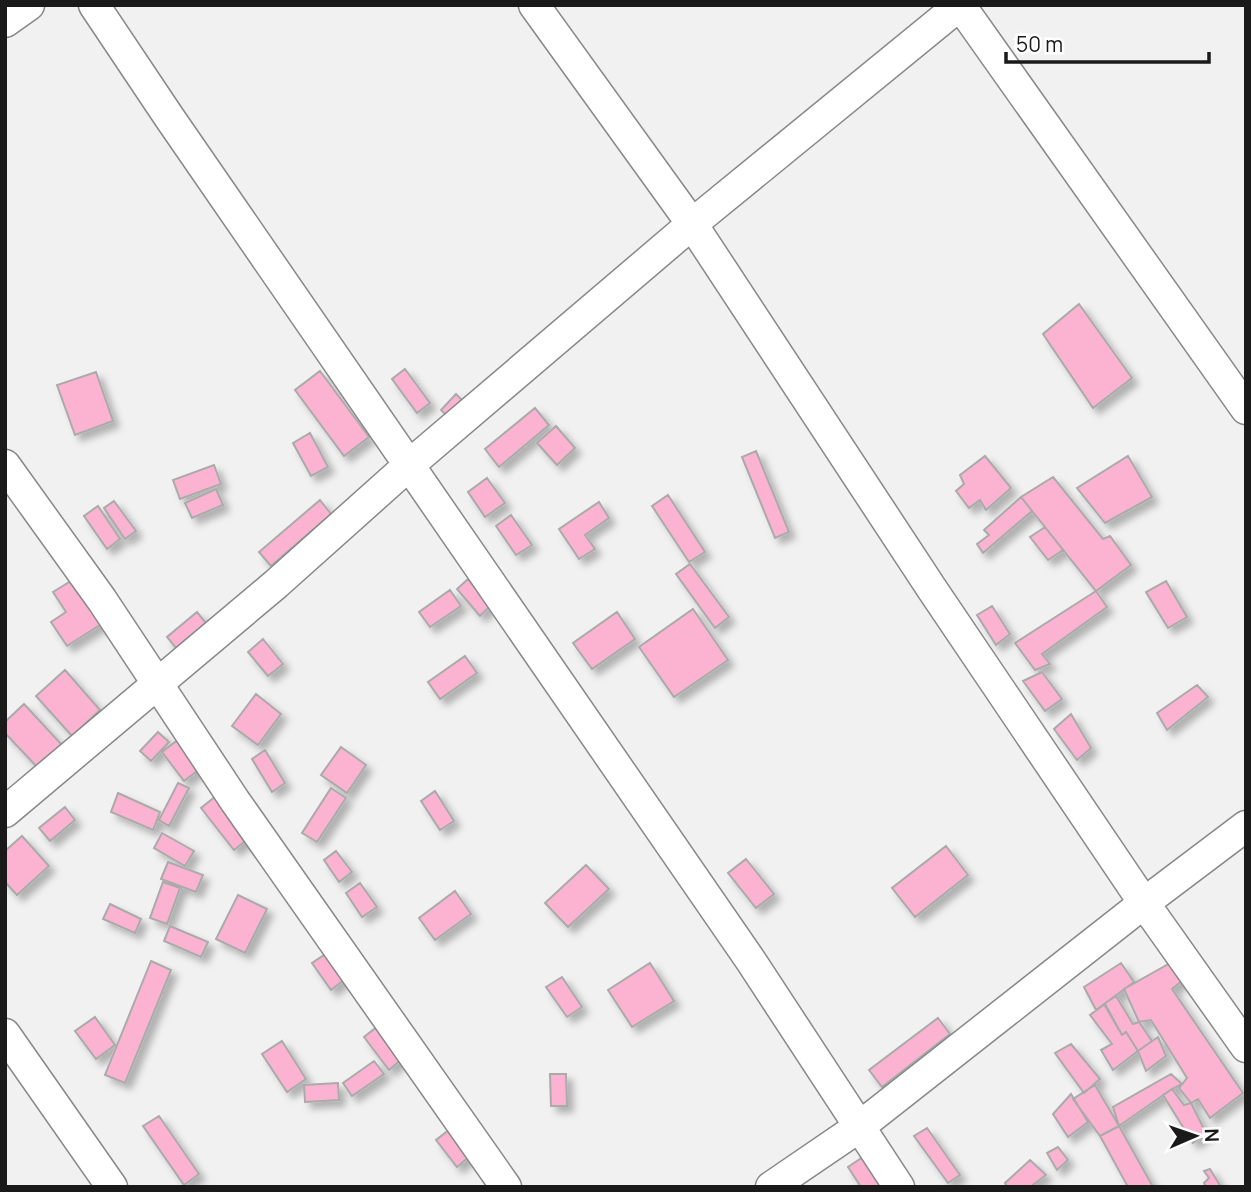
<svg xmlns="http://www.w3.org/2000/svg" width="1251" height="1192" font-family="Manrope,sans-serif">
  <defs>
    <filter id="shadow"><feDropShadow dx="6" dy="6" stdDeviation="3.5" flood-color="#0004"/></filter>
  </defs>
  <rect width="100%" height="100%" fill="#f1f1f2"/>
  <path fill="#fcb3d1" stroke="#abaaaa" stroke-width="2" filter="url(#shadow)" d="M1079,304L1132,378L1093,408L1043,334Z
    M405,369L430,403L417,413L392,379Z
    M320,371L369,437L344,456L295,390Z
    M96,372L113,421L75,435L57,385Z
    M456,394L464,402L449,418L441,410Z
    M535,408L549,425L499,467L485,449Z
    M556,426L575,448L557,465L537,443Z
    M310,433L328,467L311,476L293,443Z
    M756,451L789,532L775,538L742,457Z
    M985,456L1011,488L986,510L980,500L969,508L956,491L964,484L960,475Z
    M1128,456L1152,497L1105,523L1077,488Z
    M214,465L221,484L180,499L173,480Z
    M1053,477L1103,539L1110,536L1131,565L1096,591L1021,497Z
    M487,478L505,503L485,517L468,492Z
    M216,489L223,505L192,518L185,503Z
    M668,495L705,552L689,562L652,506Z
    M1021,497L1032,511L983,553L977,544L989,535L984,530Z
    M320,500L331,514L271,566L259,552Z
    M114,501L136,531L125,539L104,508Z
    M599,502L609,518L585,535L595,549L579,559L559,529Z
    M98,506L120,539L107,549L84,516Z
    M511,515L532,545L516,555L496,526Z
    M1045,527L1063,550L1048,560L1030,537Z
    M690,564L729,617L715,628L676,574Z
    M74,579L103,623L67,646L51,622L66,612L53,592Z
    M468,579L490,606L480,616L457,589Z
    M1166,581L1187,617L1168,628L1146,592Z
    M450,590L461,606L430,627L419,612Z
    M1096,591L1107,607L1042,654L1050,664L1035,670L1015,643Z
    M992,606L1010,634L996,645L977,615Z
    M693,609L728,660L674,697L639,647Z
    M197,612L206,623L176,648L167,637Z
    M617,612L635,639L592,669L573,643Z
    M263,639L283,664L268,676L248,652Z
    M465,656L477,673L440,699L428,682Z
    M65,670L100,710L72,736L36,696Z
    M1042,672L1062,699L1045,711L1023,681Z
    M1197,685L1208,697L1167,730L1157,713Z
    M256,694L281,714L258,745L232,726Z
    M24,704L62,745L38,768L5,733V722Z
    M1071,714L1091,748L1077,760L1054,729Z
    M158,732L169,742L151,761L140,751Z
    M179,739L201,768L184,781L162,752Z
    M341,747L366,765L347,793L321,775Z
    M265,750L285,783L272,792L252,759Z
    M178,783L189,788L169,826L159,820Z
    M331,788L346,798L317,842L302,833Z
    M435,791L454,821L440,830L421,801Z
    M118,793L160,812L153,830L111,812Z
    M216,796L249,838L234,850L201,808Z
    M65,807L75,820L50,841L39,828Z
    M162,833L194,851L185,866L154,848Z
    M22,836L49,866L17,895L5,882V851Z
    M946,846L968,875L915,917L892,888Z
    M336,851L352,872L339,882L324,860Z
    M746,859L774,894L756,908L728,873Z
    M168,862L203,875L196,892L161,879Z
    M586,865L609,889L568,927L545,903Z
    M163,882L180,888L167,924L150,918Z
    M360,883L377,907L362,917L346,893Z
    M455,891L471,914L435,940L419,918Z
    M238,895L267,909L245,953L216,939Z
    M110,904L141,919L135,933L103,919Z
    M170,926L208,942L201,957L164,941Z
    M327,953L345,979L331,990L312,963Z
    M151,961L171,970L125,1083L105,1075Z
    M1172,962L1183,980L1172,989L1243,1093L1210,1118L1198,1099L1191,1103L1179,1088L1187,1078L1151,1020L1139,1022L1124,989Z
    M650,963L674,1001L632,1027L608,990Z
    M1121,963L1134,982L1096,1010L1084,987Z
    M562,977L582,1007L567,1017L546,987Z
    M1116,996L1133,1024L1139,1022L1152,1041L1138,1051L1126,1032L1122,1035L1104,1004Z
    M1105,1004L1122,1035L1126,1032L1138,1051L1113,1070L1101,1050L1112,1044L1090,1015Z
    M95,1017L115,1045L96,1059L75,1031Z
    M938,1018L950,1034L882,1087L869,1070Z
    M378,1026L403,1058L389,1070L364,1037Z
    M1158,1037L1166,1056L1146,1071L1138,1051Z
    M282,1041L306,1079L287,1092L262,1054Z
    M1071,1044L1100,1079L1084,1093L1055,1053Z
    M374,1061L384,1074L352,1096L343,1083Z
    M550,1074H566L567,1106H551Z
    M1171,1074L1182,1084L1172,1089L1119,1126L1113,1107Z
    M338,1083L339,1100L305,1102L304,1085Z
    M1095,1085L1119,1126L1100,1136L1073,1099Z
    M1172,1089L1184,1105L1191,1103L1206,1133L1193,1143L1163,1095Z
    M1071,1094L1088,1122L1068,1137L1053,1114Z
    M159,1116L199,1174L184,1185L143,1126Z
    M1119,1126L1153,1187H1128L1100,1136Z
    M927,1128L960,1175L948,1183L914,1136Z
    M449,1130L470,1156L457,1167L436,1140Z
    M1058,1147L1068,1160L1057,1170L1047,1153Z
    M866,1155L887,1187H861L848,1167Z
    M1030,1160L1046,1175L1030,1187H1007L1005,1183Z
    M1210,1169L1221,1187H1206L1204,1183L1209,1178L1204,1171Z"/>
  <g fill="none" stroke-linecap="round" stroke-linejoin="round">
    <g stroke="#888889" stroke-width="33">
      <path id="minor" d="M94,5L169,117L751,961L899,1187
        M534,5L692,224L932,589L1144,903L1246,1047
        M960,5L1246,409
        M5,22L29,5
        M5,465L102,600L235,801L506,1187
        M5,812L276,584L408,466L692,224L960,5
        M5,1034L112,1187
        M771,1187L859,1127L1144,903L1246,826"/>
    </g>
    <use href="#minor" stroke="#fff" stroke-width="30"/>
  </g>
  <rect width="1251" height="1192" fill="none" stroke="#1a1a1a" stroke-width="14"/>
  <g transform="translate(1195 1136) rotate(88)" stroke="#fefeff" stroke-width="5" paint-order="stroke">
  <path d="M0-5L12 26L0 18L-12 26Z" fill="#1a1a1a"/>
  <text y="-10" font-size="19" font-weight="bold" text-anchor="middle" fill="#1a1a1a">N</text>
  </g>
  <path d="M1006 52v10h203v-10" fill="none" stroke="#1a1a1a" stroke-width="3.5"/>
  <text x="1016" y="52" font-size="21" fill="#1a1a1a" stroke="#fefeff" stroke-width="5" paint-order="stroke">50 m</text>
</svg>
